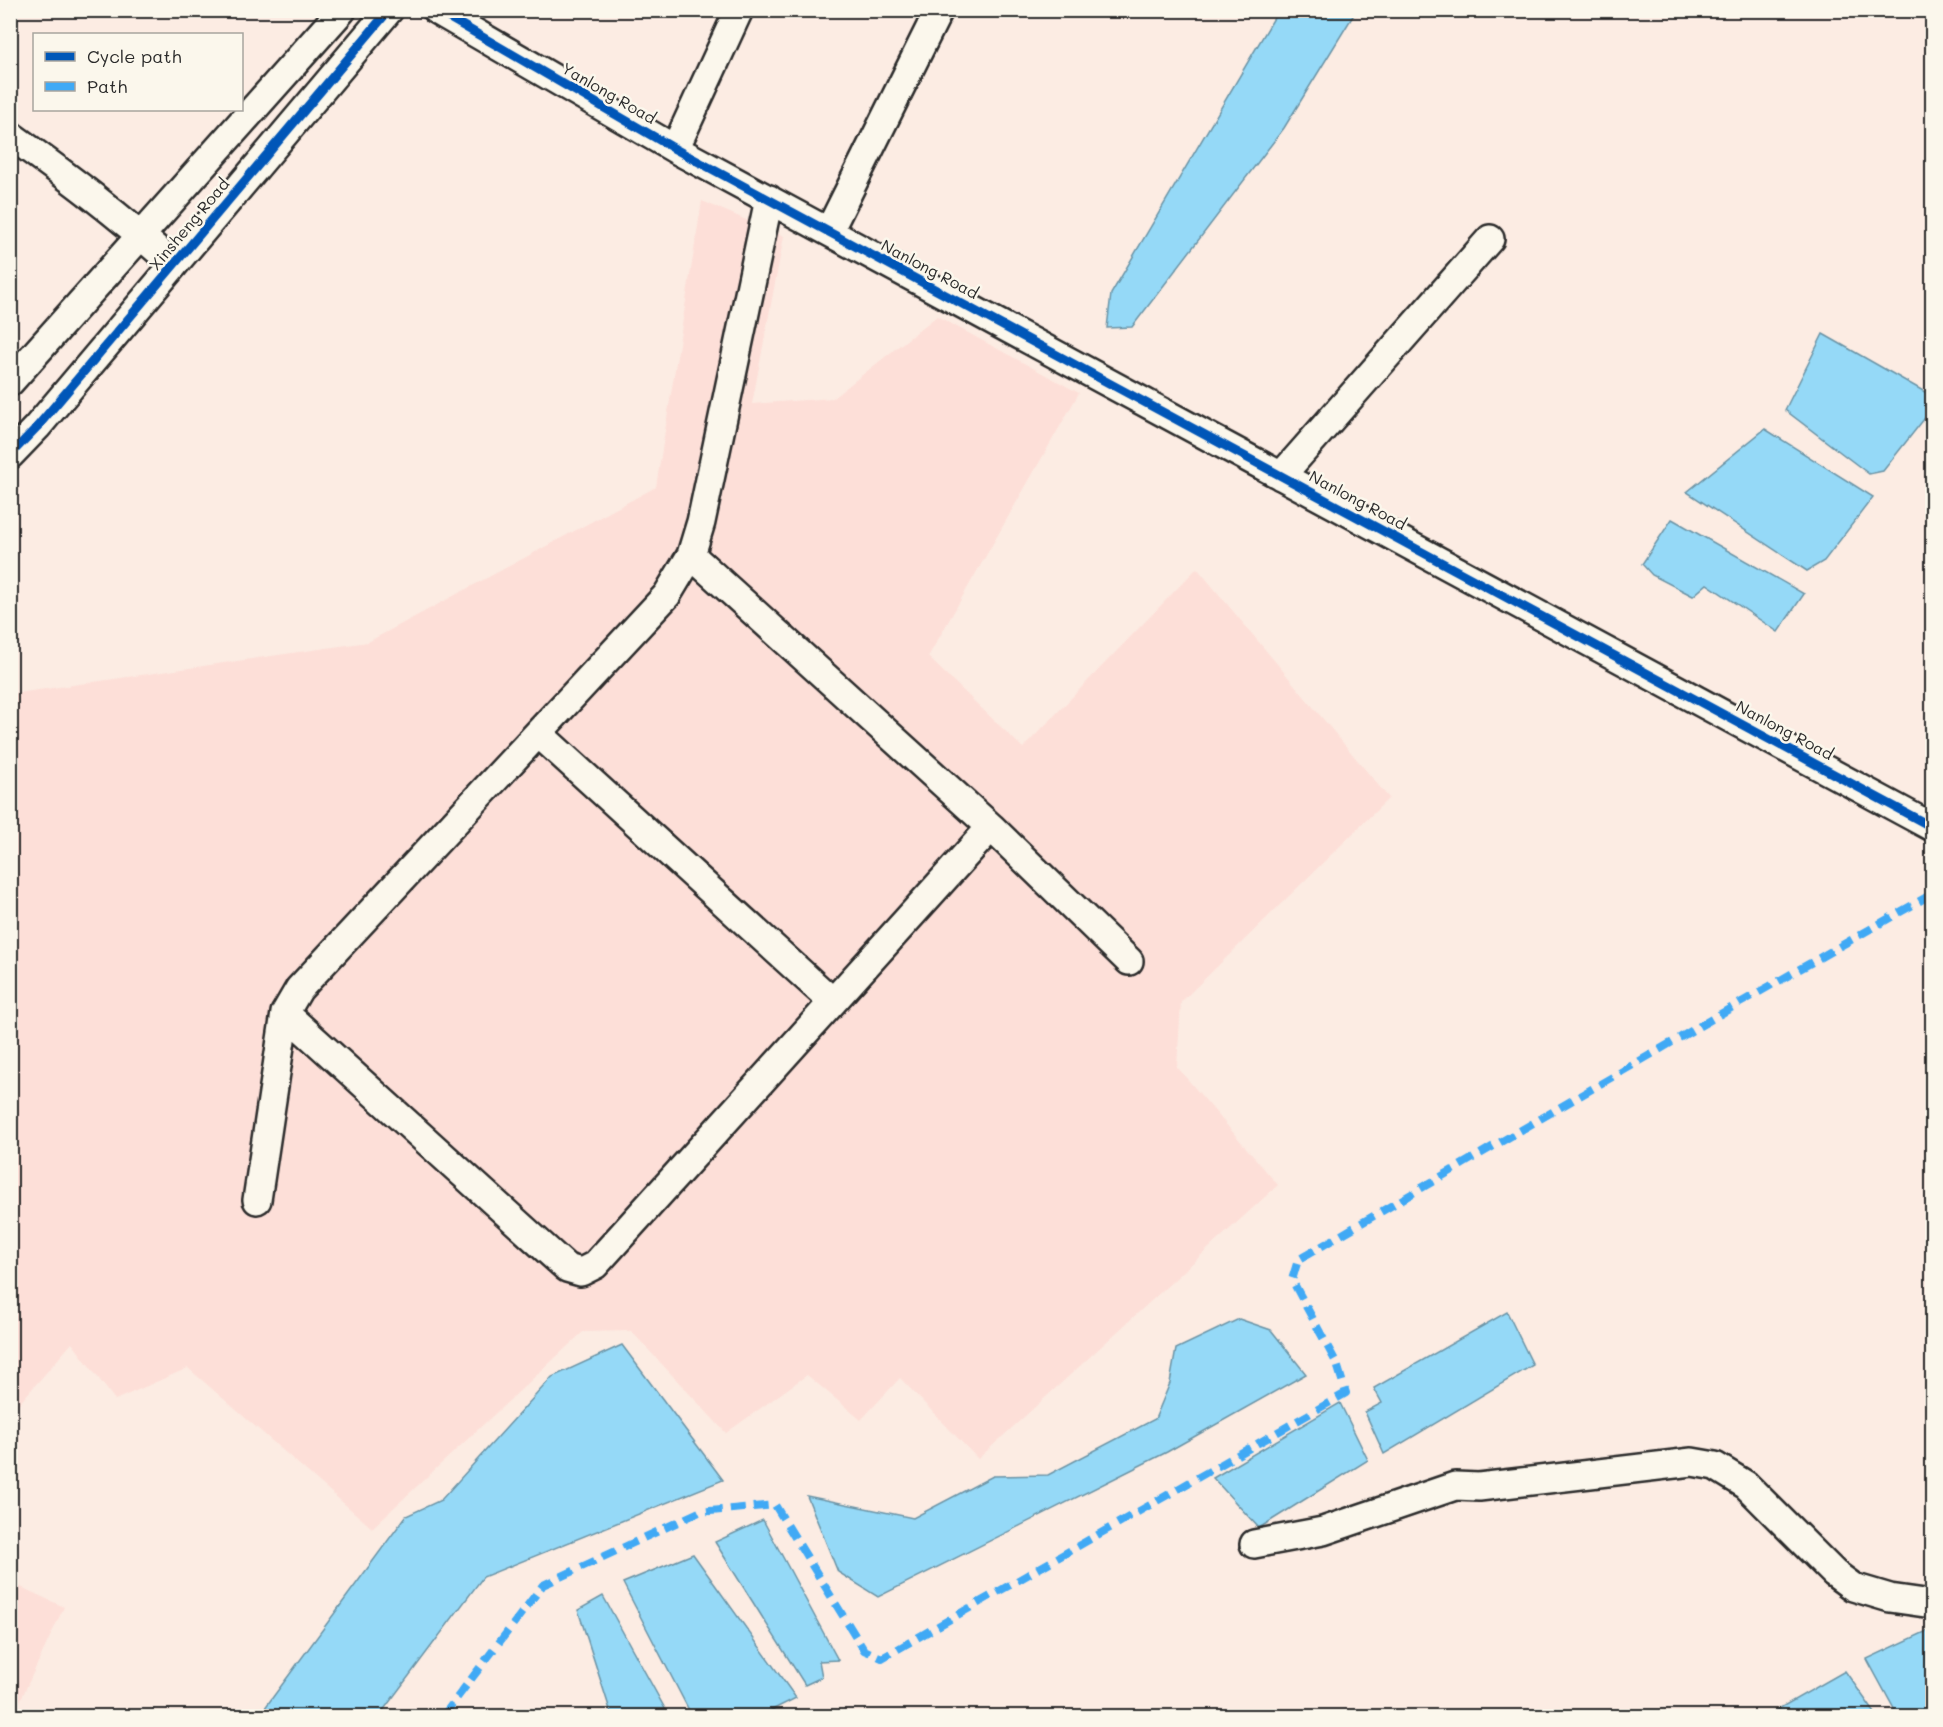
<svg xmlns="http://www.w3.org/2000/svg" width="1943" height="1727" font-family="Mali,sans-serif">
  <rect width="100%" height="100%" fill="#fcece3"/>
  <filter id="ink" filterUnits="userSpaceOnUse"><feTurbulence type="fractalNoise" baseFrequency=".0167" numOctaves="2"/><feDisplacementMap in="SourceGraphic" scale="12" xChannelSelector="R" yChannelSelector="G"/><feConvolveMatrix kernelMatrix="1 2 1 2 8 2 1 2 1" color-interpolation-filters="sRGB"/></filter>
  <g filter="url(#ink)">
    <path fill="#fddfd8" d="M702,201L784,236L752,404L833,398L937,316L1079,393L928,657L1023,748L1197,568L1389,798L1181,1002L1177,1067L1278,1185L978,1459L900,1378L861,1420L807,1375L726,1433L631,1331L583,1332L372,1528L188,1368L115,1400L72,1343L11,1413V694L368,642L656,487Z
      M10,1582L64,1607L13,1716H10Z"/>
    <path fill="#95d9f7" stroke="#6b93a5" stroke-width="1.5" d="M1278,11H1356L1284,128L1132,327L1107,328L1111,294Z
      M1823,334L1932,396V409L1883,471L1869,474L1785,410Z
      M1765,429L1873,497L1824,561L1807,571L1687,492Z
      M1672,519L1804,594L1778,632L1707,584L1693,596L1652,575L1642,564Z
      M1507,1312L1533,1365L1384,1454L1365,1412L1382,1403L1374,1388Z
      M1239,1319L1271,1330L1306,1374L1167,1452L878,1597L838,1572L807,1496L913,1518L993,1476L1048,1475L1155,1419L1170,1383L1176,1349Z
      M622,1345L723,1480L483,1577L379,1716H259L406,1516L441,1500L552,1377Z
      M1340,1403L1368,1460L1259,1528L1213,1478Z
      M763,1520L838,1660L819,1661L822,1677L805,1685L715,1542Z
      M693,1554L796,1698L760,1716H692L623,1583Z
      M603,1596L669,1716H612L578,1610Z
      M1927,1631L1932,1632V1716H1898L1867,1659Z
      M1845,1671L1877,1716H1766Z"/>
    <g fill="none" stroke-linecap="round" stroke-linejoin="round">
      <g stroke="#2b2b2b" stroke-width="32">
        <path id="minor" d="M436,10L675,149L1932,827
          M10,135C67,176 122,217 174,265
          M675,149L739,10
          M829,231L939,10
          M10,382L342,10
          M10,455L37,427L389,10
          M1281,476L1490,239
          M691,555L991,827L1129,961
          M538,733L833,1002
          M285,1013L567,1268L581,1272L595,1265L991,827
          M257,1200L285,1013L299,989L667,595L691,555L701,522L769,199
          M1254,1544L1323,1531L1455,1486L1479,1487L1692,1462L1715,1466L1746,1485L1834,1573L1853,1587L1890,1598L1932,1604"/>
      </g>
      <use href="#minor" stroke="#fbf7ec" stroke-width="27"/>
      <path stroke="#3fa9f5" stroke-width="8" stroke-dasharray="15 8" stroke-linecap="butt" d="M443,1716L543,1585L699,1512L775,1505L864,1650L882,1658L1346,1393L1337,1364L1292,1280L1298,1260L1717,1016L1932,894"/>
      <g stroke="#fbf7ec" stroke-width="13">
        <path id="cycleway" d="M436,10L675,149L1932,827
          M10,455L37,427L389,10"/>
      </g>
      <use href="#cycleway" stroke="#0057b8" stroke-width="9"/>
    </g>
  </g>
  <g text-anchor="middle" stroke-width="5" stroke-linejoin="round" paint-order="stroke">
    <g font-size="16" fill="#2b2b2b" stroke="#fbf7ec">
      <text transform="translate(609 93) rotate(30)" y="6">Yanlong Road</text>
      <text transform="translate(189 224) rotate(-50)" y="6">Xinsheng Road</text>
      <text transform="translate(930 269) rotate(28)" y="6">Nanlong Road</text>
      <text transform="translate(1358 500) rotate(28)" y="6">Nanlong Road</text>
      <text transform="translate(1785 730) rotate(28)" y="6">Nanlong Road</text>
    </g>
  </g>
  <rect width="1943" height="1727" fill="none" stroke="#fbf7ec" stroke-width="36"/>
  <rect x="18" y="18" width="1907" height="1691" fill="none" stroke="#2b2b2b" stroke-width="2" filter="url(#ink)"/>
  <rect x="33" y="33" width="210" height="78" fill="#fbf7ec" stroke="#a8a59f" stroke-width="1.5"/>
  <rect x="45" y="52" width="30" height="9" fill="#0057b8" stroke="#a8a59f" stroke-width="1.5"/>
  <text x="87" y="63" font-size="18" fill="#2b2b2b">Cycle path</text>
  <rect x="45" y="82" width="30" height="9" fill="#3fa9f5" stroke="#a8a59f" stroke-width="1.5"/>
  <text x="87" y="93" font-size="18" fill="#2b2b2b">Path</text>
</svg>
